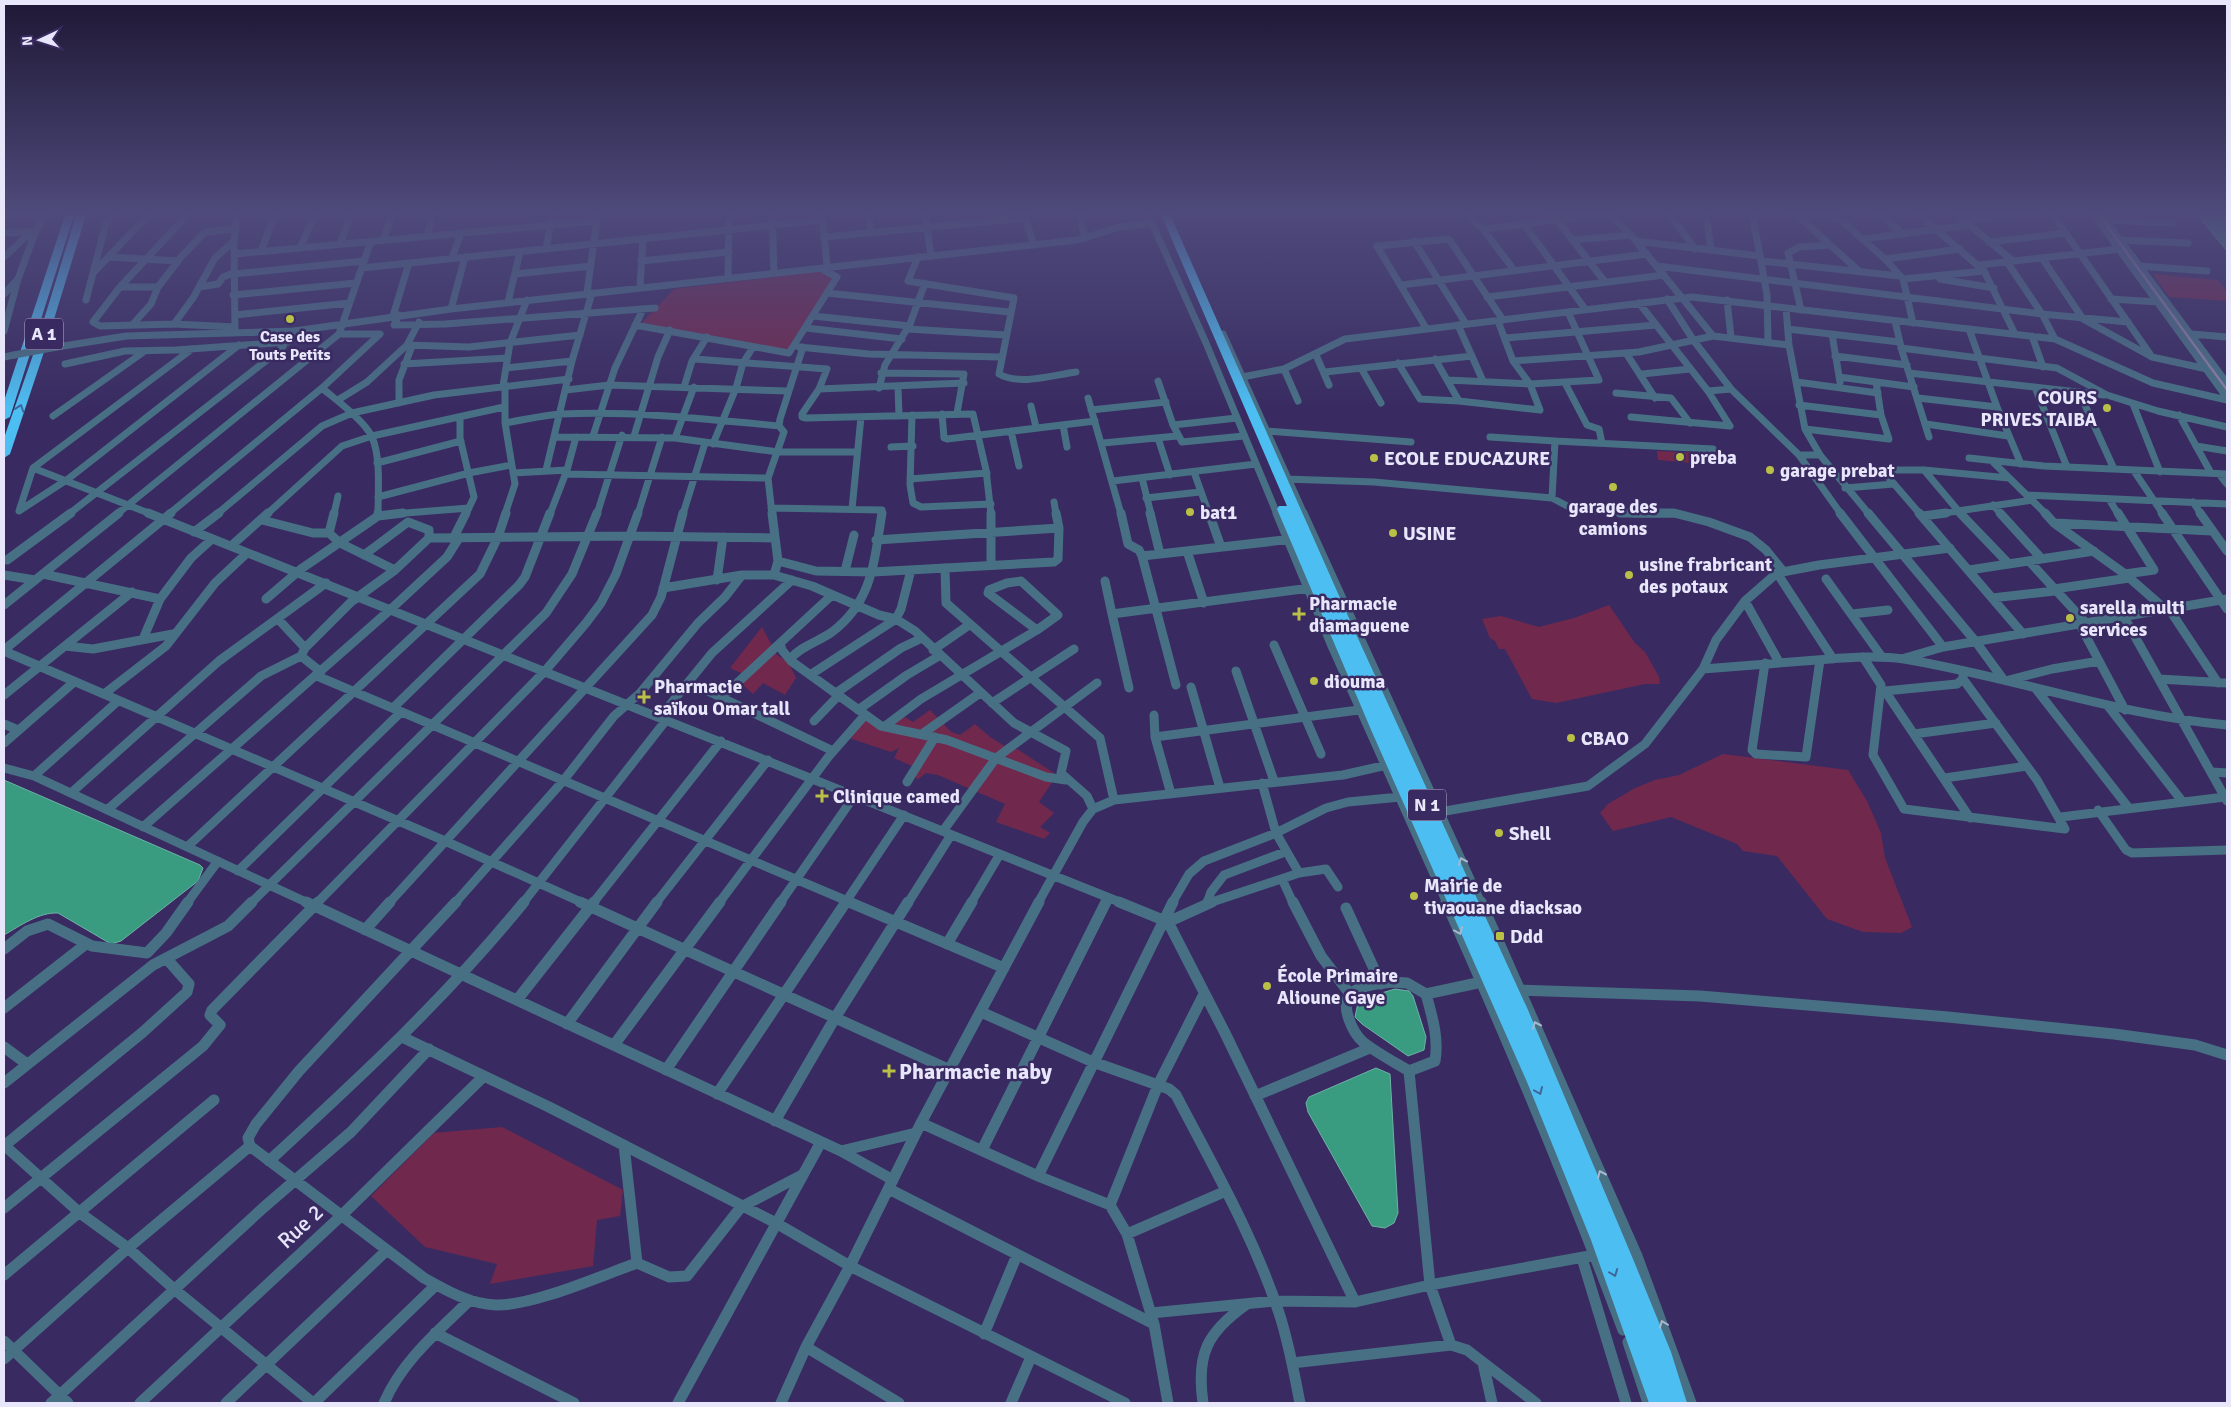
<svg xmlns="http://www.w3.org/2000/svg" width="2231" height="1407" font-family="Signika,sans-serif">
  <rect width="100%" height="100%" fill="#392b61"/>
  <path fill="#71284d" d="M825,271L824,276L835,277L787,352L642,323L674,289Z
    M2153,274L2218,280L2227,292V301L2169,297Z
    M1657,451L1701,453L1702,464L1658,460Z
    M1609,605L1635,643L1645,652L1659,677L1660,684H1645L1556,703L1532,699L1505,649H1499L1495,641L1490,638L1482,619L1501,616L1539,627L1574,618Z
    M762,627L777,655L788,662L796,678L785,695L763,683L753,694L744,686L743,674L730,668Z
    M930,710L951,732L960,735L975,724L990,737L1008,748L1017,749L1057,775L1039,802L1054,813L1040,827L1050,833L1044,839L996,822L1005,804L938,775L926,773L917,780L912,766L894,758L899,748L891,752L849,738L865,719L882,731L903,716L913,722Z
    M1723,754L1848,770L1867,801L1881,833L1885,858L1912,927L1901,933L1863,932L1827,919L1777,856L1743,851L1737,844L1671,817L1613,831L1600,813L1608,804L1635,788L1655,780L1679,775Z
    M502,1127L623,1190L620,1216L597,1220L593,1266L490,1284L497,1264L425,1247L371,1196L434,1133Z"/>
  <path fill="#399c81" stroke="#6eb2a5" d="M2195,212H2227V251Z
    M4,780L200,865L203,868L198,881L121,941L111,944L58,913C39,912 20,926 4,935Z
    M1395,989L1409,991L1413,996L1426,1037L1424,1050L1408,1056L1362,1024L1355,1017L1358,1003L1365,998Z
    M1376,1068L1390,1074L1398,1213L1394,1223L1385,1228L1372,1226L1308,1112L1306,1103L1309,1097Z"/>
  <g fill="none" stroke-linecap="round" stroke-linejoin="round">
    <path stroke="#487085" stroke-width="7" d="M190,212L120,287L93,322L100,326L174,324L235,327
      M772,212L774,272
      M868,212L871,233
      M925,212L931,256
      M1079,212L1085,238
      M1147,212L1206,343L1277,514
      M1464,212L1483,229L1514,270
      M1551,212L1605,282
      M1607,212L1631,235L1713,336L1789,345
      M1673,212L1670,215L1695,249
      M1706,212L1711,250
      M1752,212L1767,295L1768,342
      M1786,212L1838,218
      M1832,212L1885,259L1903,279L1913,323
      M1878,212L1903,234
      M1916,212L1984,271L2015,334
      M1954,212L2013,261
      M2051,212L2150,354
      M2092,212L2227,398
      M2099,212L2227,383
      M1024,214L1034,245
      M1796,214L1860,272
      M4,216L47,214
      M1964,220L2038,212
      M2105,220L2172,223
      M1524,224L1608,213
      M1483,229L1524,224L1585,309
      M4,233L33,232
      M427,236L433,212
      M824,237L1025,218
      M1862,239L1969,225
      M383,240L393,212
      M1572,240L1631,235
      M2118,240L2188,243
      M1414,241L1466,324
      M1636,241L1760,256
      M1989,242L2065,233
      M340,244L352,212
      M300,248L316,212
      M546,249L553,212
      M261,251L276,212
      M234,254L596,221
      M4,257L31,232
      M110,257L178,261
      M918,257L908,281L1014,298L999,374C1020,386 1053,375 1076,372
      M452,258L461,233
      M2042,258L2083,319L2152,357L2207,369
      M1885,259L1960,249
      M641,261L729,252
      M1761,261L1900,276
      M2007,262L2042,314L2055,339
      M1979,265L2120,249
      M1657,266L2042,314L2128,322
      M2139,266L2207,271
      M362,268L823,220
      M95,271L151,212
      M233,274L364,261
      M515,274L591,266
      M728,277L729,212
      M1903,279L1984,271
      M1940,279L1994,288
      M1401,285L1647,254
      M120,287H158
      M199,287L218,284L223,277L233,273
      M640,287L643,239
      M587,293L598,212
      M827,293L1009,312
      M4,294L18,279L36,230L48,212
      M233,295L356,283
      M1487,297L1664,275
      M1667,299L1694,341L1731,389L1799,455L1841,514
      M2111,299L2158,302
      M86,300L106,223L116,212
      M1727,300L1731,337
      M508,302L520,252
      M1639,303L1708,391L1730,426
      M1786,308L1789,345L1805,429L1820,455L1869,514
      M451,309L465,257
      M1801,310L1788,253L1799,247L1829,245
      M235,315L349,303
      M399,315L394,325L445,324L655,308
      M393,316L409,263
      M813,316L910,326
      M1895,321L1902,351L1929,437
      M419,322L407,345L469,347L580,335
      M133,324L151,304L158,287L181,257L205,232L236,229
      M174,324L193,298L215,258L234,241
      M635,325L789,353L837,277L825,271L827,266L822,212
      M1458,325L1483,381
      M806,328L902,339
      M1426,328L1377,246L1449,239L1503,320
      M908,329L1006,335
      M1788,329L1899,342
      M1969,329L1997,407L2021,464
      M4,331L18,279
      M235,331L234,241L237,212
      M1223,334L1304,514
      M1832,334L1840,382
      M2192,334L2227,337
      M2032,336L2043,367
      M1505,338L1656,325
      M57,347L126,336L294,331L451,309L1077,240L1120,227L1152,223
      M799,347L869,354L1000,357
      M1901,348L2057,368L2107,395L2158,411L2227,427
      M1626,353L1655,398
      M1316,355L1329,385
      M1835,356L1907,365
      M4,357L14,355
      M695,359L827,369L819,389L802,414V417L806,418L973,414L986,470L991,514
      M1513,361L1639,352L1713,336
      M1398,363L1420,399L1459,401L1435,359
      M65,364L125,351L176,350L288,342
      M404,364L507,358
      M506,368L572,361
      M1361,368L1381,403
      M1284,369L1298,401
      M1325,372L1472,356
      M881,373L964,374L957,413
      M1909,373L2104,395
      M1642,374L1690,369
      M1242,377L1284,369L1345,339L1692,297L2055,339L2153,383L2227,400
      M1839,377L1914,387
      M1448,380L1530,384L1599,380L1568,312
      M1158,381L1173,425L1182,442L1244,436
      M1797,382L1878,393
      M1565,383L1587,425L1599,429L1602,443
      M505,385V423L515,484L505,514
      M503,386L510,343L527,300
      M684,387L692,361L707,337
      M898,387L899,416
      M2035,387L2067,467
      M322,388C335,399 365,421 372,437C381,457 378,492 378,514
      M879,388L885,365L910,324L925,283
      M819,389L964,383
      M566,390L609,385L788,391
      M1708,391L1731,389
      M2079,392L2114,469
      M1616,393L1671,398L1690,423
      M1088,398L1121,514
      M1918,398L1997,407
      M338,400L367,382L407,345
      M1459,401L1540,410L1530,384L1513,361L1498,321
      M399,403V380L412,346
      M2133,404L2160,472
      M1799,405L1881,415
      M1031,406L1036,427
      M1091,410L1166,402
      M942,414L944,438L947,439L1095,421
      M912,415L910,485L913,503L921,507L991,504
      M2179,415L2211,473
      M53,416L145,351
      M460,417V438L474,497L466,514
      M1631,417L1730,426
      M505,423C524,420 543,415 562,414C634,411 707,419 779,426
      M1926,424L2008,436
      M1063,425L1067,447
      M1173,425L1237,418
      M1805,429L1889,439L1881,415L1876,382
      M1011,431L1019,466
      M1267,431L1411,442
      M593,436L615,368L643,309
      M634,436L658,357L670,330
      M554,437L675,438L778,452H856
      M1490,437L1555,441
      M675,438L694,387
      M1158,438L1170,475
      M1103,443L1177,436
      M713,444L736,388L743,363L753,347
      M2196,446L2227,451
      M891,447L913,446
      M1799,455H1820
      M1969,458L2044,466L2227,474
      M1992,461L2046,514
      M377,463L461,441
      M33,468L19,511L68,479L239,345
      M546,470L572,361L592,293
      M1924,470L1961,514
      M2134,471L2163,514
      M1194,472L1209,514
      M513,473L567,470
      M566,474L768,478
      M2219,474L2227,484
      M1142,478L1151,514
      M910,479L987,473
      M1285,479L1374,482L1552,498L1573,509L1635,514
      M1113,481L1256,464
      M1845,488L1894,484
      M2027,495L2227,504
      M378,497L469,473L511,465
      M1146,498L1200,492
      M1552,498L1555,441L1713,449
      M2109,499L2118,514
      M1054,502L1056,514
      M2193,502L2201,514
      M1993,505L2001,514
      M771,508L882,510V514
      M852,509L861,417
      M69,514L281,349L294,331
      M117,514L339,334L371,241
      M151,514L33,468L192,349
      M169,514L322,388L380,334H339
      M217,514L322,426L352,413L434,395L569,379
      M267,514L342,446L372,436L504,407
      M334,514L338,496
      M393,514L469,508
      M550,514L567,470L576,437
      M597,514L622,435
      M638,514L662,437
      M683,514L705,443
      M772,514L768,478L784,432L779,426L780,419L803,347
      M1638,514H1678
      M1920,514L1882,470H1924L2009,478
      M1937,514L2033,500"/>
    <path stroke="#487085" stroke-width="9" d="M148,513L1122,903
      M772,513L778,561L774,575
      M991,513V565
      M1121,513L1128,544L1139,550L1142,556L1176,685
      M1150,513L1160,554
      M1209,513L1221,547
      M1277,513L1332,646L1447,903
      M1303,513L1481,903
      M1620,513H1674L1709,522L1750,537L1766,550L1783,571
      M1840,513L1943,647
      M1868,513L1976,642L2003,679
      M1919,513L2023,634
      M1960,513L2008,563
      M2000,513L2041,558
      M2045,513L2054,523L2125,574L2165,609
      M2118,513L2154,570L2125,574
      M2162,513L2227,609
      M2200,513L2227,551
      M378,516L403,513
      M1923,516L1946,513
      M262,520L313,533H329L340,543L395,570
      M2054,523L2212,531
      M194,532L219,513
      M329,533L334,513
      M454,537L466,513
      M876,540L1059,528
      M231,546L268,513
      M1187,551L1204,603
      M364,555L408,522L429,530V538
      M1142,556L1293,539
      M7,560L71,513
      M778,561L816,571L873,572L1054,562L1058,559L1059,528L1056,513
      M2029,561L2087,624
      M945,568L946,603L1100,738L1114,800
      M1969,570L2094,551
      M845,571L854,535
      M1777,573L1833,659
      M43,574L160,599
      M4,575L35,580
      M1826,579L1882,657
      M717,580L723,537
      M1021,581L1058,615L1037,630L988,593L989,590L1007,583Z
      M1105,581L1112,614
      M663,588L742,575H774L812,586L879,615L896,619L915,631L1014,723L1066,751L1061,773L1087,796L1093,809
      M2054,589L2129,578
      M1992,598L2055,591
      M266,599L301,569L378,516V513
      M1745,601L1779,662
      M4,605L119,513
      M2169,609L2218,683
      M1852,614L1888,610
      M2124,617L2227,801
      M278,619L305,648
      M2080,625L2125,710
      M143,639L160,599L191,558L212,539
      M780,643L782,650L791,661L881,726L947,740L1046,777L1066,780
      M1274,645L1321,754
      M65,646L93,649L173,634
      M4,650L171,513
      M933,650L969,625
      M4,651L445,841L583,903
      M301,656L321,672
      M1863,657L1881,685L1873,755L1904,809L2065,829L2037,780L1963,679V672
      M1905,658L1943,647L2227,599
      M790,659C801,646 818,642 832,632C873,601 874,561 882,513
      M1765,663L1752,750L1756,754L1806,757L1820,660
      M1703,669L1716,640L1745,601L1777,573L1819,565L1950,548
      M1236,671L1274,781
      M810,675L896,619L901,609L911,570
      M317,676L852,903
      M1963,679L1957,684L1885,691L1970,818
      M2159,679L2227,683
      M2009,680L2052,669L2099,661
      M689,682L833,751
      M1191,687L1220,788
      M1129,688L1112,614L1310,588
      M2036,689L2128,807
      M836,693L901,648L922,638
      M104,694L166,646L215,583L247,553
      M4,695L132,592
      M722,697L832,595
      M992,703L1074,649
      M2108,706L2182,801
      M393,708L519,585L525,577L550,513
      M858,710L907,675L939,656
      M1154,715L1155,737
      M660,717L712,653L792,580
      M814,721L839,695
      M4,724L18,730
      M885,726L921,699L1037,630
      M922,734L980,693
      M1914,734L1996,723
      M4,743L74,682
      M4,768L34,776L308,903
      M2212,772L2227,773
      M34,776L118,701
      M1945,778L2027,766
      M907,782L935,737
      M1262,783L1276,833L1299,873
      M71,793L219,661L326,583
      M1171,794L1155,737L1366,709
      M107,810L261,676L301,656L305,648L351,602L395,570L429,538L630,536L775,538
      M2098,810L2126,850L2132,853L2227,850
      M1434,813L1588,786L1645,744L1703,669C1741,666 1779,663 1817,660C1845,658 1875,655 1904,659C2013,677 2117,715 2227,725
      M2061,817L2225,797
      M143,827L391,609L447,557L459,538
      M943,831L996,758L1097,683
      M187,847L480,574L498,537L506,513
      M238,871L401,712
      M1282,879L1293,903
      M187,903L218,861
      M251,903L546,613L572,574L597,513
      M317,903L545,671L586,623L601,603L616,574L638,513
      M389,903L652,615L661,597L683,513
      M455,903L563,781L614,716L640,693L698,623L725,597L742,575
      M523,903L667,719
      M593,903L721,741
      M656,903L768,760
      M719,903L829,756L865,715
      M780,903L855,795
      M845,903L904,815
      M908,903L951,835
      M971,903L1000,854
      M1038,903L1083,822L1093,809L1114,800L1343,775L1391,764
      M1105,903L1108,898
      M1172,903L1189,874L1204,861L1276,833L1326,808L1348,802L1400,797
      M1207,903L1211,892L1224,875L1285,852
      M1209,903L1299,873L1326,869L1338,887"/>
    <path stroke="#487085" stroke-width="11" d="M306,902L841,1151L893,1180
      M456,902L299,1071L256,1124L248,1138L250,1146L424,1278C447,1291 470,1304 496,1305C533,1306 600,1276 637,1263L669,1277L687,1276L741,1207L802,1175
      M580,902L950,1070
      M849,902L1004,968
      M1119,902L1168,922L1225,1033L1355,1302
      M1293,902L1321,956L1350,994
      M1446,902C1509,1043 1569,1186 1623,1330
      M1481,902L1637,1256L1691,1403
      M1207,904L1208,902
      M1346,908L1381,984
      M1168,922L1212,902
      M365,930L390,902
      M947,944L972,902
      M4,949L27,931L48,924L92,946L147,953L166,933L188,902
      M1391,982L1407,983L1426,994C1432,1016 1439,1038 1435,1061L1409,1071C1394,1062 1377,1053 1363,1042C1353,1033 1339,1005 1351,994C1359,985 1379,984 1391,982Z
      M1517,990L1700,996L1948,1017L2114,1034L2195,1045L2227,1055
      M1426,994L1482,982
      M517,1000L594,902
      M4,1008L86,944
      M981,1012L1093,1062L1169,1089L1176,1095C1213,1166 1254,1237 1279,1313C1289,1343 1294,1373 1300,1403
      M567,1024L657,902
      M402,1037L549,1107L776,1223L850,1266L1125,1403
      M614,1045L720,902
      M4,1047L27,1064
      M666,1070L781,902
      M1409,1071L1430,1285L1451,1345
      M4,1083L153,965L228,926L252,902
      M717,1094L846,902
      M1255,1096L1370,1048
      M775,1121L835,1018L908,902
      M921,1123L1038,1176L1110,1205L1127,1234L1154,1324L1168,1403
      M4,1145L80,1213L128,1248L174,1289L313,1403
      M624,1145L637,1263
      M4,1146L143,1032L187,992L189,984L166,958
      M982,1150L1106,902
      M841,1151L916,1133
      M269,1161C360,1077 445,999 524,902
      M1038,1176L1173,902
      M889,1189L1154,1324
      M1110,1205L1158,1085L1204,994
      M4,1208L203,1046L220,1025L210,1015L212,1010L318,902
      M1127,1234L1226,1191
      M1582,1258L1626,1403
      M4,1275L214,1100
      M1151,1313L1274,1301L1355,1302L1430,1285L1600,1254
      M435,1333L574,1403
      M984,1334L1017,1255
      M4,1341L68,1403
      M1628,1342L1648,1403
      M806,1347L899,1403
      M4,1359L128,1248L250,1146
      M1292,1363L1451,1345L1467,1350L1536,1403
      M1483,1363L1492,1403
      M51,1403L263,1208L351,1132L429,1049
      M140,1403L342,1215L484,1076
      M226,1403L386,1251
      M314,1403L436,1285
      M384,1403C402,1361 438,1331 470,1300
      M678,1403L821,1142
      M781,1403L806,1347L850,1266L921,1123L1039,902
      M1011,1403L1031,1357
      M1203,1403C1196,1354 1207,1332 1247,1304"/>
    <path fill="#4dbef2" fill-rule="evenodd" d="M66,212H75L10,417L4,420V401Z
      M77,212H87L43,355L10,454L4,458V438L33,355Z
      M1160,212H1169L1356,634L1528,1010L1633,1259L1671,1352L1687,1403H1649L1591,1240L1527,1082L1372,732L1277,509L1279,506H1287Z"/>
    <path stroke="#8b82a8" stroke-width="2.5" d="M2097,212L2227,390"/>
    <path stroke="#487085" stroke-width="7" d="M14,355L57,347"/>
  </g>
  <defs><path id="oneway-chevron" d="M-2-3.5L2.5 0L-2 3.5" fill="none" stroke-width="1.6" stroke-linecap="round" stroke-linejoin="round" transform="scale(1.25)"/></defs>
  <g stroke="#41669b">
    <use href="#oneway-chevron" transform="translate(20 408) rotate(-71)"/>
    <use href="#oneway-chevron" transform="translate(1539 1091) rotate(67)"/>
    <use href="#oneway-chevron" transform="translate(1614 1273) rotate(69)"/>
  </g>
  <g stroke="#a8b7cb">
    <use href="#oneway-chevron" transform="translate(1462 861) rotate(-114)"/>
    <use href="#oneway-chevron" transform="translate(1459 931) rotate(67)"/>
    <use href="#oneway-chevron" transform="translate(1536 1025) rotate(-114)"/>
    <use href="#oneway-chevron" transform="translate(1601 1174) rotate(-114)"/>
    <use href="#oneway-chevron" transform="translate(1663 1324) rotate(-111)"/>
  </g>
  <linearGradient id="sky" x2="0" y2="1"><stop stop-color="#1f1835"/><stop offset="0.52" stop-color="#4e4a7b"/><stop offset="1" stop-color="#4e4a7b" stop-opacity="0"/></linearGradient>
  <rect width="2231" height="409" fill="url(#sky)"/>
  <g fill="#bac045" stroke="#392b61" stroke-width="2">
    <circle cx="290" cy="319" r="5"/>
    <circle cx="2107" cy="408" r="5"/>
    <circle cx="1680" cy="457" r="5"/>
    <circle cx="1374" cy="458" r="5"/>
    <circle cx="1770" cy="470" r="5"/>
    <circle cx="1613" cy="487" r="5"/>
    <circle cx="1190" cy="512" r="5"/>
    <circle cx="1393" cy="533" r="5"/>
    <circle cx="1629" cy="575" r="5"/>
    <path d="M1296.5 606.5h5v5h5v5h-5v5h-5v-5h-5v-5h5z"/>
    <circle cx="2070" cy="618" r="5"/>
    <circle cx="1314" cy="681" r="5"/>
    <path d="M641.5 689.5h5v5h5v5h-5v5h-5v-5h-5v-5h5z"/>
    <circle cx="1571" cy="738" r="5"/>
    <path d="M819.5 788.5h5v5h5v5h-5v5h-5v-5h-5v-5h5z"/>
    <circle cx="1499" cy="833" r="5"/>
    <circle cx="1414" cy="896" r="5"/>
    <rect x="1495" y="931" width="10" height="10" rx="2.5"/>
    <circle cx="1267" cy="986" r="5"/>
    <path d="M886.5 1063.5h5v5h5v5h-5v5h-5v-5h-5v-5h5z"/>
  </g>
  <g text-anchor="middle" stroke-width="5" stroke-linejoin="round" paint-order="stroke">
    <g font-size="16" font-weight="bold" fill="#e8e6fa" stroke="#392b61">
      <text x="290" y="342">Case des<tspan x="290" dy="18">Touts Petits</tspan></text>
    </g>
    <g fill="#392b61" stroke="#b4aecc" stroke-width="1">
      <rect x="25" y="318.5" width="38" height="31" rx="4"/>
      <rect x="1408" y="789.5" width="38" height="31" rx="4"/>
    </g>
    <g font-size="18" font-weight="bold" fill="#e8e6fa">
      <text x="44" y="340">A 1</text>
      <text x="1427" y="811">N 1</text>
    </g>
    <g font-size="19" font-weight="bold" fill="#e8e6fa" stroke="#392b61" text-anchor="start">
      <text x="2097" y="404" text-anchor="end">COURS<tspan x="2097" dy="22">PRIVES TAIBA</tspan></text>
      <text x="1690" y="464">preba</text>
      <text x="1384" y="465">ECOLE EDUCAZURE</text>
      <text x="1780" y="477">garage prebat</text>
      <text x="1613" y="513" text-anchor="middle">garage des<tspan x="1613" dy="22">camions</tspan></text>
      <text x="1200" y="519">bat1</text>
      <text x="1403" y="540">USINE</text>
      <text x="1639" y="571">usine frabricant<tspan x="1639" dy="22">des potaux</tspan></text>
      <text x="1309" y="610">Pharmacie<tspan x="1309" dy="22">diamaguene</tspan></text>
      <text x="2080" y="614">sarella multi<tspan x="2080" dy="22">services</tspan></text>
      <text x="1324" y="688">diouma</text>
      <text x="654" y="693">Pharmacie<tspan x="654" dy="22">saïkou Omar tall</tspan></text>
      <text x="1581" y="745">CBAO</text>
      <text x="833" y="803">Clinique camed</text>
      <text x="1509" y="840">Shell</text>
      <text x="1424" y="892">Mairie de<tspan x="1424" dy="22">tivaouane diacksao</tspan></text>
      <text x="1510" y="943">Ddd</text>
      <text x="1277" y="982">École Primaire<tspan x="1277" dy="22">Alioune Gaye</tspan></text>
    </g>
    <g font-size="22" font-weight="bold" fill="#e8e6fa" stroke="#392b61" text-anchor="start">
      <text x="899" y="1079">Pharmacie naby</text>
    </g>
    <g font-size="22" fill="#e8e6fa" stroke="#392b61">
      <text transform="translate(300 1226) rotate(-43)" y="8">Rue 2</text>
    </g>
  </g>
  <rect width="2231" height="1407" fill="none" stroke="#e8e6fa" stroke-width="10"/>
  <g transform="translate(40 40) rotate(266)" stroke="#392b61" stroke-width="4" paint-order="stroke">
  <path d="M0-4L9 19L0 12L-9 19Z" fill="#e8e6fa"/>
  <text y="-8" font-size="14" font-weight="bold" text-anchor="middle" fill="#e8e6fa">N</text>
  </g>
</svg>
